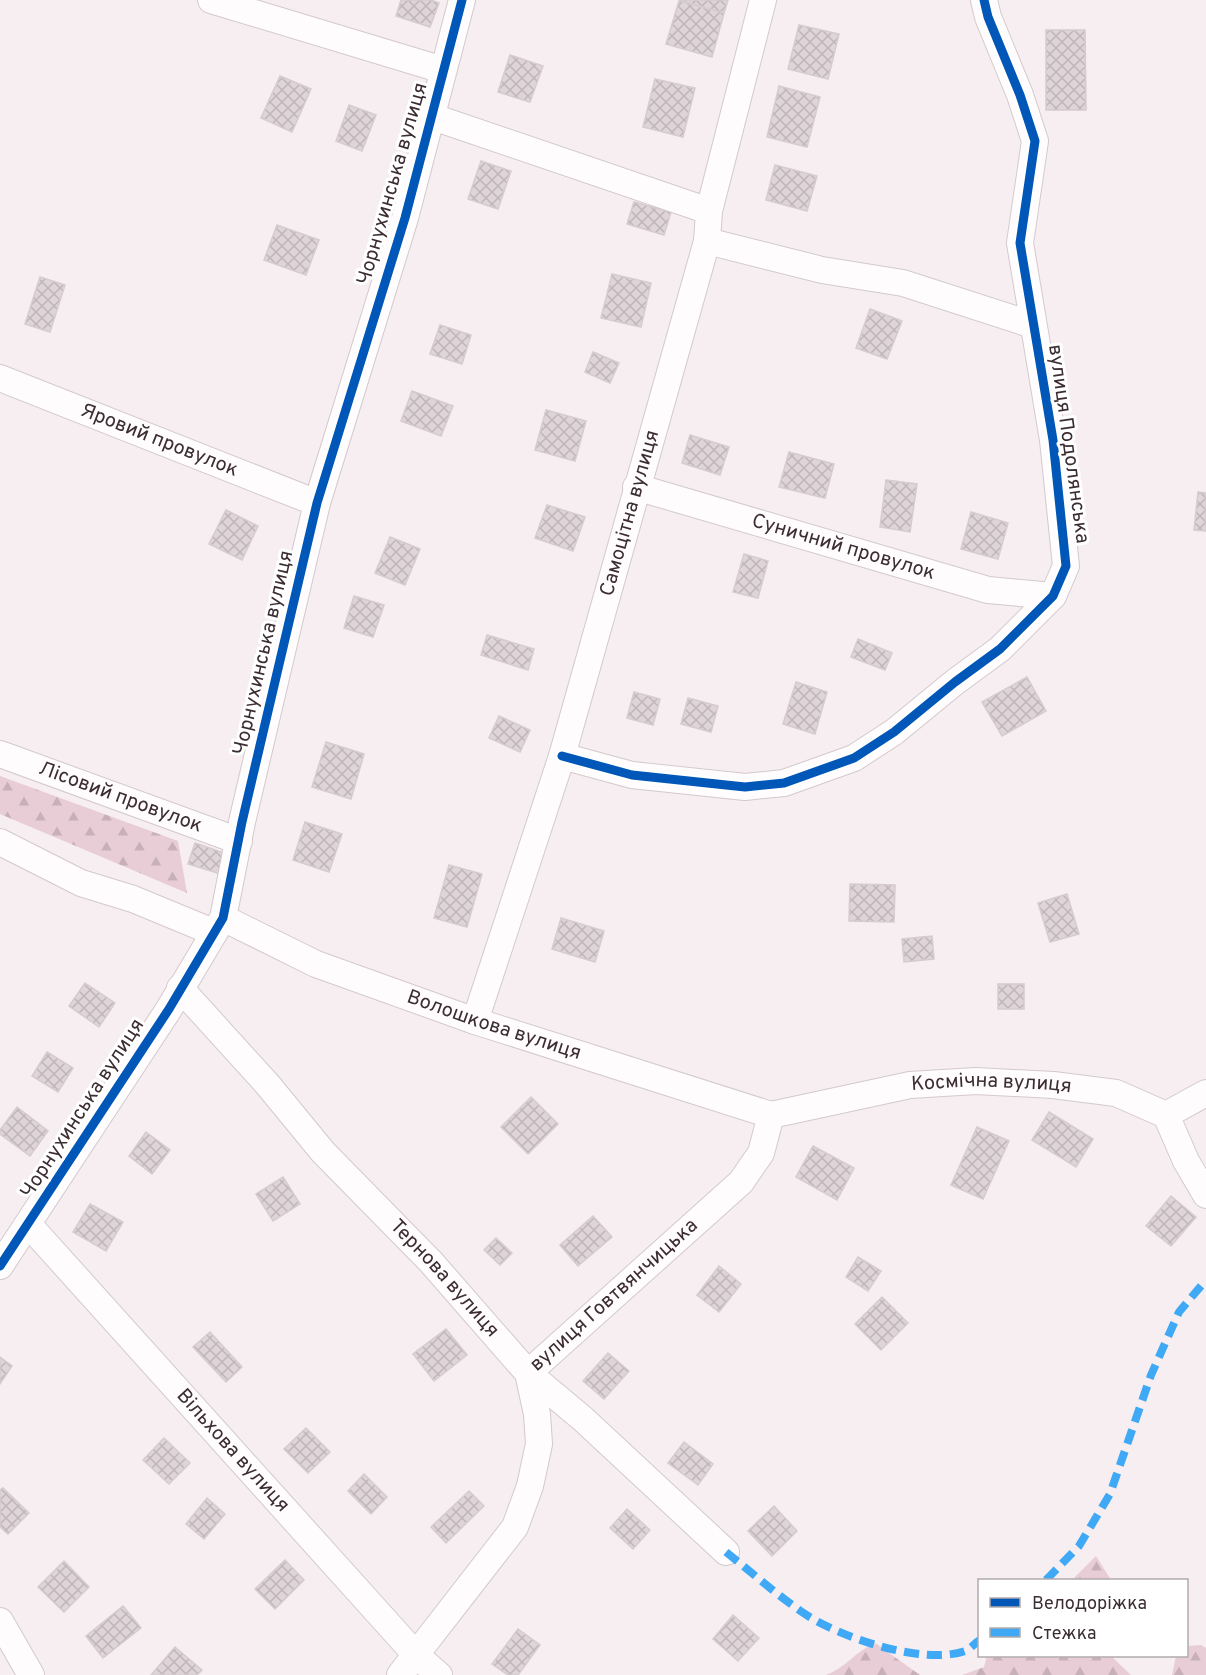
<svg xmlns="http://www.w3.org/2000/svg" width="1206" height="1675" viewBox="0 0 1206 1675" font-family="Overpass,sans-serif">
  <defs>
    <pattern id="forest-firs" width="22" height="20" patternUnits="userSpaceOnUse" patternTransform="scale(1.5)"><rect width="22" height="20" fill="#e8ccd6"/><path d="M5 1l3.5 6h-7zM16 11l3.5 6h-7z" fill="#c8b0b8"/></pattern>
    <pattern id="building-cross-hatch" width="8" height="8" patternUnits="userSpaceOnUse" patternTransform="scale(1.5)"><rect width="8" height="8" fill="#dfd4d8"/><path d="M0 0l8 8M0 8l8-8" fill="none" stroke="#c0b6ba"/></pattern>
  </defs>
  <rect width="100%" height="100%" fill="#f6eef1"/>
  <path fill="url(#forest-firs)" d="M 0,776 L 178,841 L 187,893 L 0,814 Z
    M 1096,1556 L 1111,1580 L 1072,1580 Z
    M 875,1643 L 920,1675 L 826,1675 C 845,1668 856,1651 875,1643 Z
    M 1201,1645 L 1206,1648 L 1206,1675 L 1172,1675 L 1176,1656 L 1186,1656 L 1187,1646 Z
    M 987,1656 L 1111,1656 L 1131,1675 L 962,1675 L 984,1667 Z"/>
  <path fill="url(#building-cross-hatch)" stroke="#d6cbcf" stroke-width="1.5" d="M 401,0 L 431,0 L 439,3 L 430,27 L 396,16 Z
    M 679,0 L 728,0 L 724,13 Z
    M 679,1 L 724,13 L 712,57 L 666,44 Z
    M 799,25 L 839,34 L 828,79 L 788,69 Z
    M 1046,30 L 1085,30 L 1086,110 L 1046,110 Z
    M 510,55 L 543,66 L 530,102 L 498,92 Z
    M 280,76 L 311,89 L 292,132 L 261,118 Z
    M 655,79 L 695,88 L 683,137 L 643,127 Z
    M 779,86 L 820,97 L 807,147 L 767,137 Z
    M 349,105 L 376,115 L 362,151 L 336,141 Z
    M 481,161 L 511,171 L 498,209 L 468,199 Z
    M 775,165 L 817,176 L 807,211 L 766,200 Z
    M 634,202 L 671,212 L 664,235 L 627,224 Z
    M 277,225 L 319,240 L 306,275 L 264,260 Z
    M 612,274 L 651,283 L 641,327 L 601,318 Z
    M 40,277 L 65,285 L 50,332 L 25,324 Z
    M 870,309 L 902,321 L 887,359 L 856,348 Z
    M 440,325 L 471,335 L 462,364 L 430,354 Z
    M 593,352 L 619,363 L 610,383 L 585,372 Z
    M 412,391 L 453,406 L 441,436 L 401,421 Z
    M 546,410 L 586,421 L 575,461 L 535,450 Z
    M 690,435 L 729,447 L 720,475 L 682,463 Z
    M 789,452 L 834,464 L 825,498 L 779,487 Z
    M 886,480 L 917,484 L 910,532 L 880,527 Z
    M 1198,492 L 1206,493 L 1206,531 L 1194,530 Z
    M 547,505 L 585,517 L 573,551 L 535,538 Z
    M 226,510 L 258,526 L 242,560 L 209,544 Z
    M 971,512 L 1008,523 L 998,559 L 961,549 Z
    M 390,537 L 420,549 L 405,585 L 375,573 Z
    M 744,554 L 768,561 L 758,598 L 733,592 Z
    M 354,596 L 384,605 L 373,637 L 344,628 Z
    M 487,635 L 534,649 L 528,670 L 481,655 Z
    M 858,639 L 892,653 L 885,670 L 851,657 Z
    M 1027,677 L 1046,711 L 1002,736 L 982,702 Z
    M 796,682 L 827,692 L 815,734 L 783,724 Z
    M 634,692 L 660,699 L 653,725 L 627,718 Z
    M 688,698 L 718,706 L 711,732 L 681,724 Z
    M 499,716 L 530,730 L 520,752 L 489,738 Z
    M 326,742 L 364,754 L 351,799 L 312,787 Z
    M 305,822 L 342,834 L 329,872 L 293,860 Z
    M 195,843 L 227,854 L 221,874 L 188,864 Z
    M 449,865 L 482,874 L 467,927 L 434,918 Z
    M 850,884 L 895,885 L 894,922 L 849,921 Z
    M 1067,894 L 1079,934 L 1050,942 L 1038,903 Z
    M 561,918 L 604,931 L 595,962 L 552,949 Z
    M 932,936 L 934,959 L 904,962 L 902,939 Z
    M 85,983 L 115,1003 L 99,1027 L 69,1006 Z
    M 998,984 L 1024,984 L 1024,1009 L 998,1009 Z
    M 47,1052 L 73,1068 L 58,1092 L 32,1076 Z
    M 531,1097 L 558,1124 L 528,1154 L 501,1127 Z
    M 17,1107 L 48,1131 L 30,1156 L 0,1134 L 0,1130 Z
    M 1049,1112 L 1093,1139 L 1076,1167 L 1032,1140 Z
    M 977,1127 L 1009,1141 L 983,1199 L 951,1185 Z
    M 146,1132 L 170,1150 L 152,1174 L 129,1156 Z
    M 813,1146 L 854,1168 L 837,1200 L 796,1177 Z
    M 283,1177 L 300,1204 L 273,1221 L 256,1194 Z
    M 1171,1196 L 1196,1217 L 1171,1246 L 1146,1226 Z
    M 90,1204 L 123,1222 L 106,1251 L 73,1232 Z
    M 593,1216 L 612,1237 L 578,1266 L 560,1245 Z
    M 496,1238 L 512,1253 L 500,1265 L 484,1250 Z
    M 858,1257 L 881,1271 L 868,1291 L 846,1277 Z
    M 719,1266 L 741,1284 L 719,1312 L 697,1295 Z
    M 882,1297 L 908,1323 L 881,1350 L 855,1324 Z
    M 446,1329 L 467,1355 L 434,1381 L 413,1354 Z
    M 210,1332 L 242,1367 L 226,1382 L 193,1347 Z
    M 608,1353 L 629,1371 L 604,1399 L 583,1381 Z
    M 0,1357 L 12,1366 L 0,1384 Z
    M 306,1428 L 330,1452 L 308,1473 L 284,1449 Z
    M 164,1438 L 190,1463 L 169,1484 L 143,1460 Z
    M 684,1442 L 713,1464 L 698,1485 L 668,1463 Z
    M 364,1474 L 387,1497 L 371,1514 L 348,1491 Z
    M 3,1488 L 29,1513 L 8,1534 L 0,1527 L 0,1490 Z
    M 469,1491 L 484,1506 L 446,1543 L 431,1527 Z
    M 207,1498 L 225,1514 L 204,1539 L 186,1524 Z
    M 774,1506 L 797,1531 L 772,1556 L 748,1531 Z
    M 627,1509 L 650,1530 L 633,1549 L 610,1528 Z
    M 285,1560 L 304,1580 L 275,1609 L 255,1589 Z
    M 64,1561 L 89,1587 L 64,1612 L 38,1587 Z
    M 123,1606 L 141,1628 L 103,1658 L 86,1636 Z
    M 733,1615 L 759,1638 L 738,1661 L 713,1639 Z
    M 518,1629 L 540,1645 L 518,1675 L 508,1675 L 492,1664 Z
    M 175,1647 L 202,1670 L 197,1675 L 151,1675 Z"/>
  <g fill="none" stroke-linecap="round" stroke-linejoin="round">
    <g stroke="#d4c9cd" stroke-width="28">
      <g id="minor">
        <path d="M 211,0 L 443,70"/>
        <path d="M 433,117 L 709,211"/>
        <path d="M 707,241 L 822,270 L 903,283 L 1033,325"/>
        <path id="s1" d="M 0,378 L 317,503"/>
        <path id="s2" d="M 636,487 L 988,590 L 1053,596"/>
        <path id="s3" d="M 0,754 L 239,841"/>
        <path d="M 562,756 L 632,775 L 745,787 L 784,783 L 854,758 L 894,732 L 955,682 L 1000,649 L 1053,596 L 1066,566 L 1053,440 L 1020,243 L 1035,141 L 1020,95 L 988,17 L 984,0"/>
        <path d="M 0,842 L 81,883 L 133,899 L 213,932"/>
        <path id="s4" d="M 223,918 L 316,964 L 475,1021 L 771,1115 L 910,1085 L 976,1081 L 1053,1085 L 1116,1093 L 1166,1115 L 1206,1093"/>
        <path id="s5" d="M 180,988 L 268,1085 L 323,1152 L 431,1262 L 528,1373 L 583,1419 L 726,1552"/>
        <path id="s6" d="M 475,1021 L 562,756 L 707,241 L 709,211 L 763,0"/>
        <path d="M 1166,1115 L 1186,1161 L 1206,1195"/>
        <path id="s7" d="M 29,1225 L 417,1656 L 439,1675"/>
        <path d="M 0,1266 L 169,1009 L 223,918 L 242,822 L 317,503 L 405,218 L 462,0"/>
        <path d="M 0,1621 L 31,1675"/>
        <path id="s8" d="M 400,1675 L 515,1527 L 530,1486 L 539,1444 L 537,1414 L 528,1373 L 741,1182 L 761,1153 L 771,1115"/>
      </g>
    </g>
    <use href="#minor" stroke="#fefcfd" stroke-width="26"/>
    <path stroke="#3fa9f5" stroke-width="8" stroke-dasharray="15 8" stroke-linecap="butt" d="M 726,1552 C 751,1572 776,1594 802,1612 C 838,1637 923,1666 965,1651 C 970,1649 975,1643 980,1640
      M 1046,1580 L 1079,1546 L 1110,1494 L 1151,1375 L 1179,1312 L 1206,1280"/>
    <g stroke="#fff" stroke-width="13">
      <path id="cycleway" d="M 562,756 L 632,775 L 745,787 L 784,783 L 854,758 L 894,732 L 955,682 L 1000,649 L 1053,596 L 1066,566 L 1053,440 L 1020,243 L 1035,141 L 1020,95 L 988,17 L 984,0
        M 0,1266 L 169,1009 L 223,918 L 242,822 L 317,503 L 405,218 L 462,0"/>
    </g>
    <use href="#cycleway" stroke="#0057b8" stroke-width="9"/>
  </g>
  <g text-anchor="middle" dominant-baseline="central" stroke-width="6" stroke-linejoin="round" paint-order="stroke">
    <g font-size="20" fill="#3b2d32" stroke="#fff">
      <text transform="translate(393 184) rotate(-74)">Чорнухинська вулиця</text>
      <text stroke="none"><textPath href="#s1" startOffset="171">Яровий провулок</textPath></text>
      <text transform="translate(1068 444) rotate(82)">вулиця Подолянська</text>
      <text stroke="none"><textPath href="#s6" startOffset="531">Самоцітна вулиця</textPath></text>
      <text stroke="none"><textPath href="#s2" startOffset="216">Суничний провулок</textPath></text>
      <text transform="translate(264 653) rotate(-77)">Чорнухинська вулиця</text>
      <text stroke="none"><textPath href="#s3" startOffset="128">Лісовий провулок</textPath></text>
      <text stroke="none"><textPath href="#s4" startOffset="292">Волошкова вулиця</textPath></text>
      <text stroke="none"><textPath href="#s4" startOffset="807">Космічна вулиця</textPath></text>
      <text transform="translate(83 1109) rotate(-57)">Чорнухинська вулиця</text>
      <text stroke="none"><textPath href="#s5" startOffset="393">Тернова вулиця</textPath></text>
      <text stroke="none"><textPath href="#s8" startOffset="462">вулиця Говтвянчицька</textPath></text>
      <text stroke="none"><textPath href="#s7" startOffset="304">Вільхова вулиця</textPath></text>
    </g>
  </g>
  <rect x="978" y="1579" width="210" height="78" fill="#ffffff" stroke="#b1abad" stroke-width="1.5"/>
  <rect x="990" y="1598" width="30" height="9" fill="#0057b8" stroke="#b1abad" stroke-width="1.5"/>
  <text x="1032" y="1609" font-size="18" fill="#3b2d32">Велодоріжка</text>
  <rect x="990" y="1628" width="30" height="9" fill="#3fa9f5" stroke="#b1abad" stroke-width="1.5"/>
  <text x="1032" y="1639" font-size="18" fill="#3b2d32">Стежка</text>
</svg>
